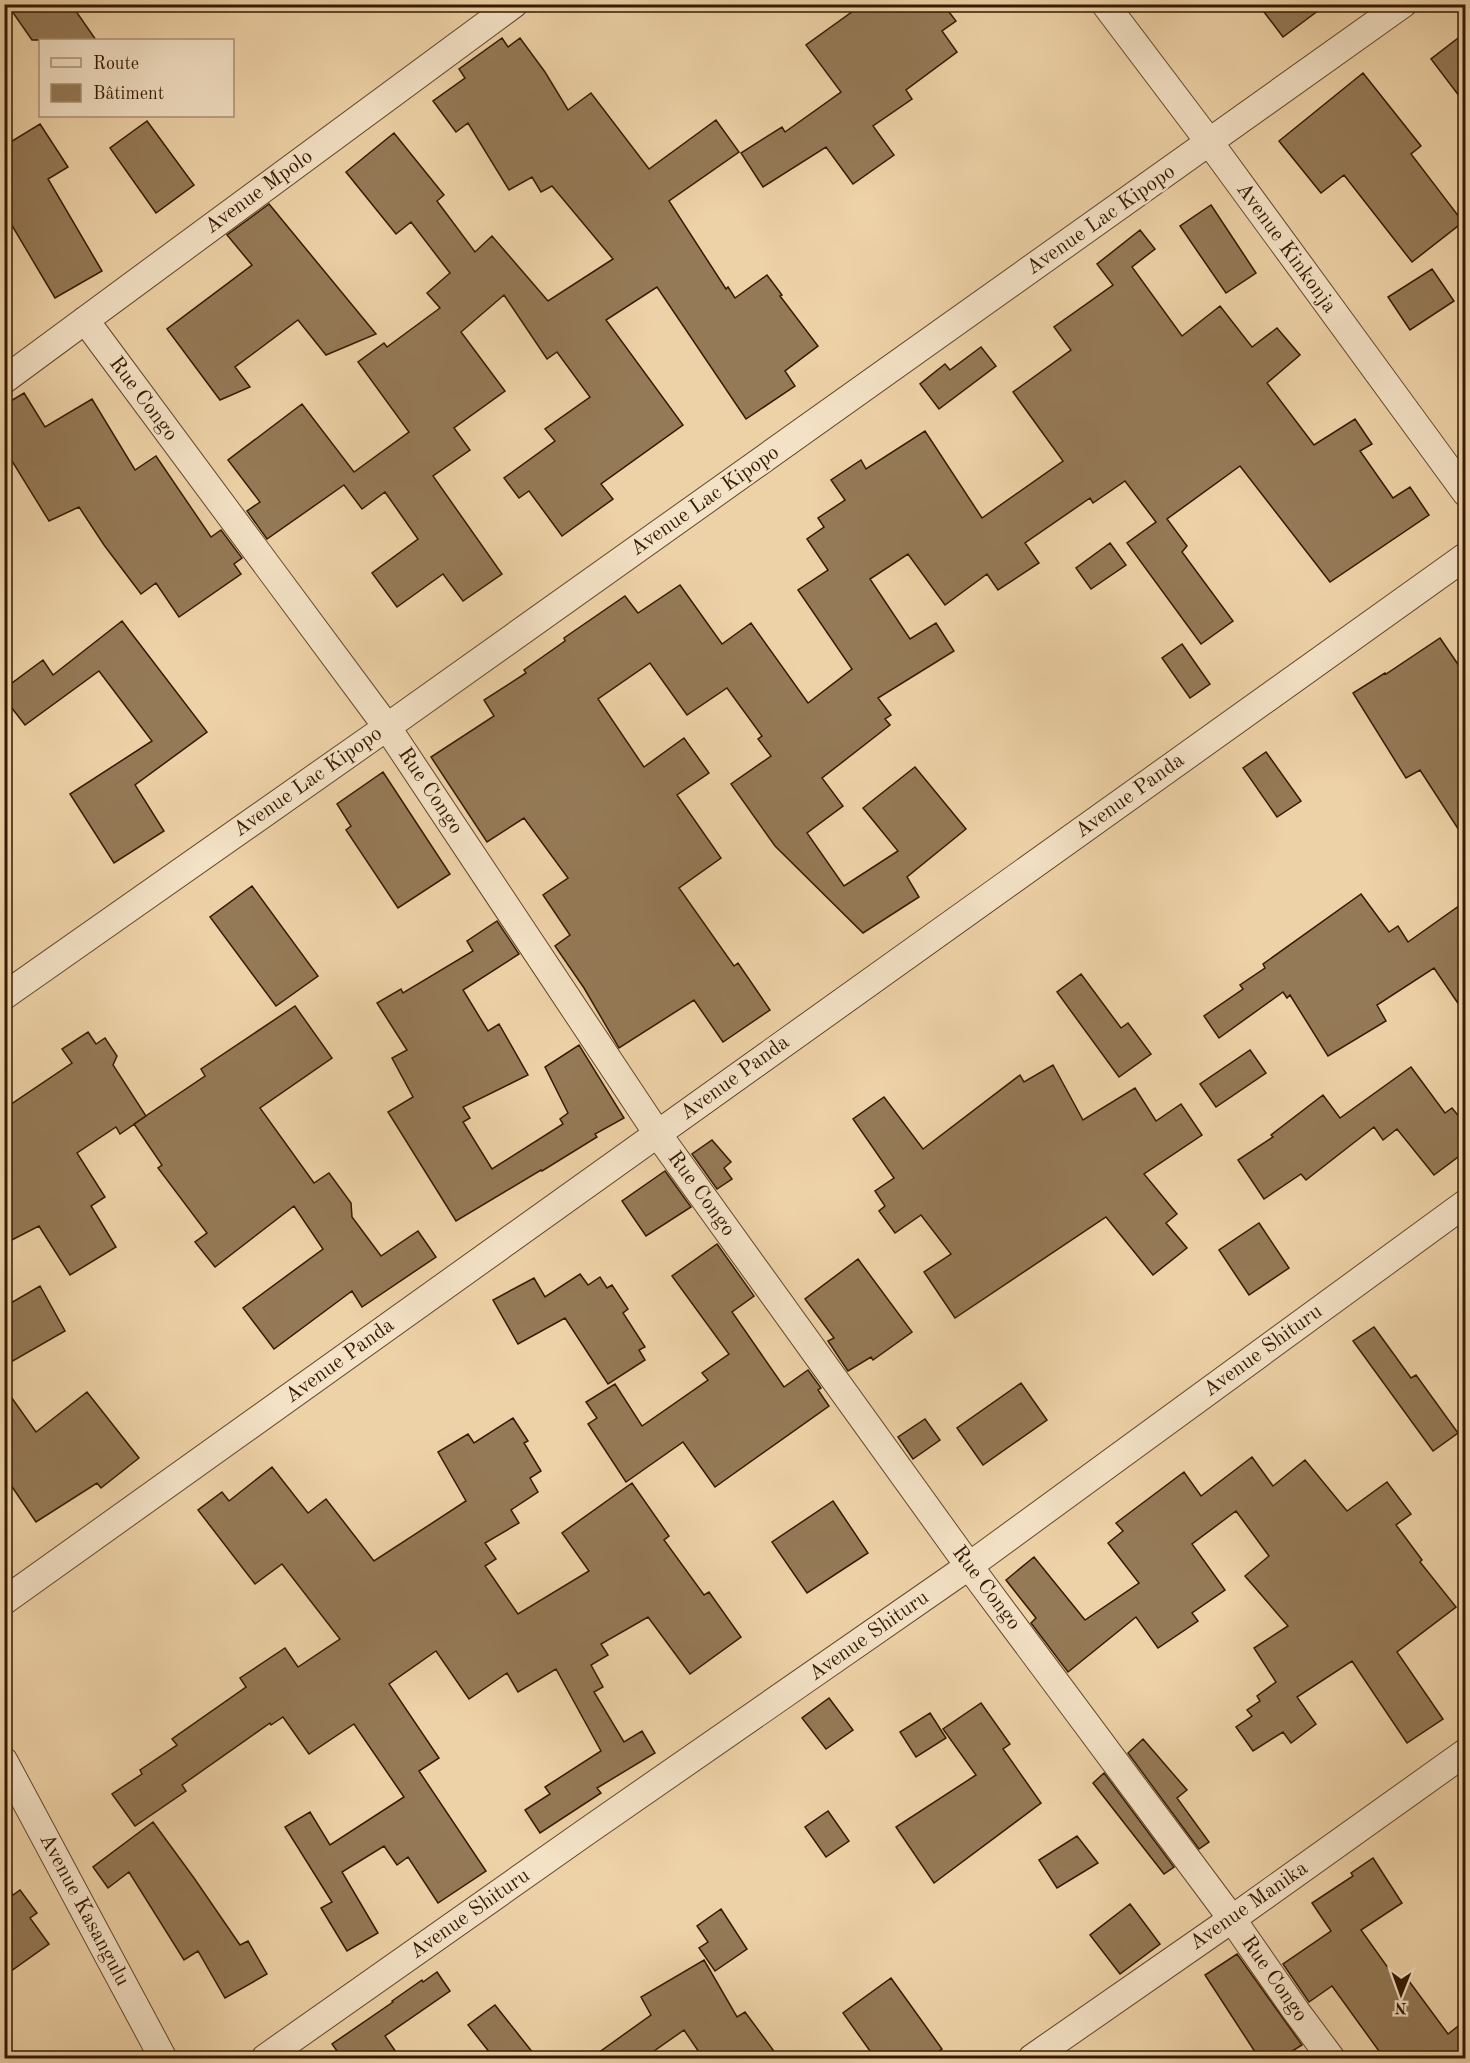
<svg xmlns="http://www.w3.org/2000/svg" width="1470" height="2063" viewBox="0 0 1470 2063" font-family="'Old Standard TT',serif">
  <rect width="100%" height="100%" fill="#eed2a7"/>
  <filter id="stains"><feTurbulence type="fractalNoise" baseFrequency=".00333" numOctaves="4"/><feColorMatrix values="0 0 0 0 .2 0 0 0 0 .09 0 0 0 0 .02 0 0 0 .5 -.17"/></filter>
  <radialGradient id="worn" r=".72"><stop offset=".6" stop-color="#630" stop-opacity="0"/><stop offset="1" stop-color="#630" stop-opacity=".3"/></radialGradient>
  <path fill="#957a57" stroke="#351a00" stroke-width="1.5" d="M 7,4 L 71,4 L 96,40 L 32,40 Z
    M 863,4 L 943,4 L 956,21 L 942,31 L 957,52 L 906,90 L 912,99 L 873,126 L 894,155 L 853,184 L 826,147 L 763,187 L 741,153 L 782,127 L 785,132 L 841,92 L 806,45 Z
    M 1258,4 L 1327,4 L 1283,37 Z
    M 1466,32 L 1466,105 L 1431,59 Z
    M 502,38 L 508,47 L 520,38 L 545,72 L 568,110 L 591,93 L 649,169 L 716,120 L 739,152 L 669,201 L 726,289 L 728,287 L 735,298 L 767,275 L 782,295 L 780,296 L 818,346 L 785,371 L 795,386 L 746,419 L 657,287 L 606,320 L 683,425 L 601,484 L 613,499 L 562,536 L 529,491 L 519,498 L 504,478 L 555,441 L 545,429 L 590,397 L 557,352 L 547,359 L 504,295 L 461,332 L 505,391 L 454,428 L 470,450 L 433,476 L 502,574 L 463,601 L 443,574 L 397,607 L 372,573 L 418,539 L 385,492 L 362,509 L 344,485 L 267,539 L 247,511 L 260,502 L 228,460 L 302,404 L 354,472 L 409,432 L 358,362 L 384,343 L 387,347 L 440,308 L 427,293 L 450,273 L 411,222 L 396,234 L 346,172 L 394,133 L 444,195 L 437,201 L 475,252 L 492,236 L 548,301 L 613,259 L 552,186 L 541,192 L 532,177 L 509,190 L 468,123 L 456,132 L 433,101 L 465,78 L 459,69 Z
    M 1363,73 L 1421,146 L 1411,154 L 1463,222 L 1412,262 L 1344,175 L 1321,193 L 1279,141 Z
    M 147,121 L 194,185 L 156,213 L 110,148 Z
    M 40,124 L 68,167 L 48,179 L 102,271 L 55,298 L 4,212 L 4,146 Z
    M 269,204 L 376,334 L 326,355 L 298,320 L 235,367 L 250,387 L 220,400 L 167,329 L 252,265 L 227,235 Z
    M 1211,205 L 1256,273 L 1226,293 L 1180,226 Z
    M 1140,230 L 1155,249 L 1132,267 L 1182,336 L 1220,306 L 1252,347 L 1277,328 L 1300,355 L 1267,383 L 1314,445 L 1355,419 L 1372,444 L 1360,451 L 1393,498 L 1410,487 L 1429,515 L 1330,582 L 1240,466 L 1167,519 L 1187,546 L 1182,552 L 1233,621 L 1201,644 L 1127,543 L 1156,522 L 1125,481 L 1093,503 L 1090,498 L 1025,543 L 1039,563 L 998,590 L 987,574 L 945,605 L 908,554 L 870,579 L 910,639 L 936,623 L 954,651 L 878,698 L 891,715 L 885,719 L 890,725 L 822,778 L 843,806 L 807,833 L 844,886 L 898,851 L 863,808 L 915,767 L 966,829 L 907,877 L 919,897 L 863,933 L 775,846 L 731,784 L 771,756 L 758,739 L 762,736 L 727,688 L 687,715 L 650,663 L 598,699 L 644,767 L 684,738 L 709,773 L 677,795 L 721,858 L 679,888 L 734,966 L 738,963 L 770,1010 L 723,1042 L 694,1000 L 619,1048 L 584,988 L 555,946 L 570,935 L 543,895 L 568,878 L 524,818 L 487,842 L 431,757 L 494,716 L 484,700 L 526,673 L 524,670 L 565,641 L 564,638 L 625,596 L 638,613 L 680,585 L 722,644 L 751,623 L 808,703 L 852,669 L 798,590 L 828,570 L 807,539 L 824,527 L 818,518 L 845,500 L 831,480 L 861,460 L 866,469 L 925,431 L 982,518 L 1063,461 L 1013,392 L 1071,350 L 1054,327 L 1113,285 L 1097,264 Z
    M 1432,269 L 1454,301 L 1410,330 L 1388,297 Z
    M 981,347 L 996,366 L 939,409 L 920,384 L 945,364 L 950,370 Z
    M 24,393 L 45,427 L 92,399 L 135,470 L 156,456 L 211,537 L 221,530 L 242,558 L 234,564 L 241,574 L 179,617 L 156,583 L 141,594 L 104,545 L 79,507 L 49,521 L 4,448 L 4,405 Z
    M 1110,543 L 1126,565 L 1091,589 L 1076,568 Z
    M 122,621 L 207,732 L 135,785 L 164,831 L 114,863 L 70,794 L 152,741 L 99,671 L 25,725 L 4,698 L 4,689 L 43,660 L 53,675 Z
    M 1440,638 L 1466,676 L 1466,841 L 1420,770 L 1406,778 L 1353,693 L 1385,673 L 1386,674 Z
    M 1182,644 L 1210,684 L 1190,698 L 1162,658 Z
    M 1266,752 L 1301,801 L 1277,817 L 1243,768 Z
    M 383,772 L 450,874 L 398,908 L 346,830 L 351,826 L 337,804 Z
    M 252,886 L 318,976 L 276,1006 L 210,917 Z
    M 1361,894 L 1389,932 L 1398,926 L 1408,942 L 1466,901 L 1466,1015 L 1434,968 L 1377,1005 L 1386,1021 L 1328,1056 L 1290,995 L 1287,998 L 1283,992 L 1219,1038 L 1204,1016 L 1243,989 L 1240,985 L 1265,968 L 1263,964 Z
    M 497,921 L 519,954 L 463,990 L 488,1031 L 499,1024 L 528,1075 L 463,1107 L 470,1118 L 463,1122 L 492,1169 L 563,1124 L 560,1119 L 568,1113 L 545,1067 L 579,1045 L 624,1118 L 595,1134 L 597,1137 L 542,1171 L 541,1170 L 456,1221 L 388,1112 L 413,1097 L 392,1058 L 407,1050 L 377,1003 L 401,989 L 403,993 L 473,951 L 467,941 Z
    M 1081,974 L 1121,1028 L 1128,1023 L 1151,1054 L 1119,1077 L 1057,992 Z
    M 295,1006 L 332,1058 L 260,1108 L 314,1183 L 329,1173 L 351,1203 L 352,1217 L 381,1256 L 418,1231 L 436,1257 L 362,1307 L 352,1291 L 274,1349 L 243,1308 L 323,1249 L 294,1206 L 215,1267 L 195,1242 L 207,1233 L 158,1168 L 162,1165 L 134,1124 L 205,1076 L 201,1069 Z
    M 88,1032 L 96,1044 L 105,1038 L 117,1056 L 113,1065 L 146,1116 L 120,1134 L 116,1127 L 77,1153 L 105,1197 L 91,1206 L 116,1247 L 70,1275 L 39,1226 L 4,1244 L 4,1109 L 72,1063 L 62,1049 Z
    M 1250,1050 L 1266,1073 L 1216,1107 L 1200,1084 Z
    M 1053,1065 L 1083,1120 L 1135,1088 L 1156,1121 L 1181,1104 L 1202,1135 L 1144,1174 L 1177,1214 L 1166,1223 L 1187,1248 L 1153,1275 L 1106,1217 L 955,1318 L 924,1272 L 951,1254 L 921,1215 L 895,1233 L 879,1211 L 885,1206 L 875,1191 L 894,1178 L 853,1119 L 884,1097 L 923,1149 L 1020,1075 L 1024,1082 Z
    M 1411,1067 L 1445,1113 L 1452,1108 L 1466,1125 L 1466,1151 L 1434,1175 L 1397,1129 L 1383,1140 L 1374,1127 L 1306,1180 L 1301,1174 L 1264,1199 L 1238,1160 L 1273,1137 L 1271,1135 L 1323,1095 L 1340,1118 Z
    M 712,1140 L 731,1162 L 724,1168 L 732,1179 L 717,1189 L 692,1154 Z
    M 665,1171 L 691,1207 L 646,1236 L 622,1201 Z
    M 1259,1223 L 1289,1268 L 1249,1295 L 1219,1250 Z
    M 717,1244 L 754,1296 L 732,1312 L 784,1387 L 808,1370 L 821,1388 L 818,1390 L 829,1406 L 715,1487 L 683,1442 L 626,1482 L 588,1424 L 597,1418 L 586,1402 L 615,1384 L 642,1426 L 708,1380 L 702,1373 L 729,1354 L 672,1276 Z
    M 858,1259 L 912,1332 L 873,1360 L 871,1357 L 848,1371 L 828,1341 L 834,1338 L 805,1299 Z
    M 580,1274 L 588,1285 L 600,1277 L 607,1288 L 612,1285 L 628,1309 L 623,1313 L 645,1347 L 639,1350 L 645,1360 L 608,1384 L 565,1318 L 518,1344 L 493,1300 L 534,1278 L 545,1297 Z
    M 40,1286 L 65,1331 L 4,1366 L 4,1307 Z
    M 1374,1327 L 1411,1378 L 1416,1375 L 1458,1433 L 1433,1451 L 1353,1341 Z
    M 1021,1383 L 1047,1420 L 983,1465 L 957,1428 Z
    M 4,1387 L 36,1432 L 87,1392 L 139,1458 L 101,1488 L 97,1483 L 36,1522 L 4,1475 Z
    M 513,1418 L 528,1441 L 524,1443 L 541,1471 L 530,1478 L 538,1492 L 511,1510 L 519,1523 L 485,1543 L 496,1559 L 485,1566 L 518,1614 L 589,1571 L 562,1533 L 632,1483 L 669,1536 L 664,1540 L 704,1595 L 709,1592 L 741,1637 L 690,1674 L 648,1617 L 601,1644 L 608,1655 L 591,1665 L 603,1687 L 594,1692 L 624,1742 L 642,1731 L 655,1753 L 597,1788 L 601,1793 L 540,1833 L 525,1810 L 550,1794 L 545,1787 L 601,1751 L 556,1669 L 518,1692 L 507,1673 L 469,1699 L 436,1651 L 389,1684 L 439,1758 L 419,1771 L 486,1871 L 438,1903 L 408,1857 L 397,1865 L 384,1846 L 342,1872 L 378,1933 L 347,1951 L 321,1908 L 332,1902 L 285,1827 L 310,1812 L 330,1845 L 404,1797 L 354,1724 L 309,1754 L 283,1717 L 271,1725 L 270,1723 L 182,1785 L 186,1791 L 135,1826 L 112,1794 L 142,1774 L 140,1770 L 177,1745 L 172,1739 L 246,1687 L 240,1678 L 285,1648 L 298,1667 L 340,1639 L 282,1564 L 255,1584 L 198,1510 L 222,1492 L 229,1501 L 272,1467 L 308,1513 L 326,1499 L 374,1561 L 466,1501 L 438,1452 L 468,1434 L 474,1443 Z
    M 925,1419 L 940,1440 L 913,1459 L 898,1437 Z
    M 1252,1457 L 1273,1486 L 1305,1460 L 1347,1511 L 1387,1482 L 1411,1514 L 1396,1525 L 1422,1560 L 1420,1562 L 1456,1607 L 1397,1652 L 1443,1719 L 1407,1743 L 1352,1661 L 1297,1697 L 1316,1724 L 1291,1743 L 1283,1732 L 1253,1751 L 1236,1727 L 1252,1716 L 1247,1710 L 1260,1701 L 1257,1696 L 1276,1682 L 1254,1648 L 1288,1626 L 1245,1576 L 1269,1556 L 1236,1511 L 1192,1544 L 1225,1590 L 1192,1613 L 1198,1621 L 1158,1648 L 1136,1617 L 1068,1672 L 1031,1623 L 1036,1618 L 1006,1580 L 1034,1557 L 1085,1620 L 1139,1583 L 1108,1543 L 1123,1531 L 1116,1523 L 1184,1472 L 1201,1496 Z
    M 833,1501 L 868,1553 L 807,1593 L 772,1542 Z
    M 829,1698 L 853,1730 L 826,1749 L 802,1718 Z
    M 981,1703 L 1010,1744 L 1003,1749 L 1041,1803 L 934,1883 L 896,1827 L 976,1775 L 943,1729 Z
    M 930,1713 L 946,1738 L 916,1757 L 900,1732 Z
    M 1143,1739 L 1187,1790 L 1177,1798 L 1209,1842 L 1199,1849 L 1128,1753 Z
    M 1104,1773 L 1174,1867 L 1164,1874 L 1093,1783 Z
    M 828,1811 L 849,1841 L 826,1857 L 805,1827 Z
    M 153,1822 L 194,1878 L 240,1945 L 248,1941 L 267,1974 L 225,1998 L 198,1951 L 184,1960 L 129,1872 L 108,1888 L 93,1867 Z
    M 1077,1836 L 1098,1863 L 1057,1888 L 1039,1860 Z
    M 1373,1858 L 1402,1903 L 1361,1930 L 1398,1982 L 1406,1977 L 1448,2034 L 1466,2020 L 1466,2058 L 1384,2058 L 1332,1986 L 1309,2002 L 1283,1964 L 1331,1931 L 1312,1903 L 1353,1876 L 1351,1873 Z
    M 4,1883 L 13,1895 L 20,1890 L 37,1913 L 30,1918 L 49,1944 L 4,1976 Z
    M 1130,1904 L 1160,1944 L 1120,1974 L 1090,1935 Z
    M 721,1909 L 747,1949 L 715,1971 L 699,1948 L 708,1942 L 697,1926 Z
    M 1237,1954 L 1302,2045 L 1281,2058 L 1259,2058 L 1205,1975 Z
    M 704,1960 L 737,2017 L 745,2012 L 779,2058 L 703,2058 L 684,2030 L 644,2058 L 591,2058 L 651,2015 L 641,1997 Z
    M 437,1972 L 450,1991 L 385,2036 L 400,2058 L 342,2058 L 332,2044 L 393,2002 L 392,2001 L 422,1980 L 423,1982 Z
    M 891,1978 L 942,2049 L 929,2058 L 875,2058 L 843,2013 Z
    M 495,2005 L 537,2058 L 494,2058 L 468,2025 Z"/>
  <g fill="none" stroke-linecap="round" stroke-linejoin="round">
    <g stroke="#63482a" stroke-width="29">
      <path id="street" d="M 1105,4 L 1210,143 L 1466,493
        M 85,320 L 387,727 L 657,1133 L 969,1566 L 1232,1919 L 1296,2011 L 1331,2058
        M 4,380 L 514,4
        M 4,996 L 387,727 L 1403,4
        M 4,1601 L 1466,556
        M 4,1761 L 163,2058
        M 265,2058 L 583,1834 L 969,1566 L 1466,1203
        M 1032,2058 L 1232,1919 L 1466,1752"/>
    </g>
    <use href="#street" stroke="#f4e2c6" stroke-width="27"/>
  </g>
  <g text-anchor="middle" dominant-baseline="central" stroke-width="4.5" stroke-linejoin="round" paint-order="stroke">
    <g font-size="21" fill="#351a00" stroke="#f4e2c6">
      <text transform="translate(259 192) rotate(-36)">Avenue Mpolo</text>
      <text transform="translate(1101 220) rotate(-35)">Avenue Lac Kipopo</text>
      <text transform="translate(1286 248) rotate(54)">Avenue Kinkonja</text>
      <text transform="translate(143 399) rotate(53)">Rue Congo</text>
      <text transform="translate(705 501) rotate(-35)">Avenue Lac Kipopo</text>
      <text transform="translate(308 782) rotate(-35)">Avenue Lac Kipopo</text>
      <text transform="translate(430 791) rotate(56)">Rue Congo</text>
      <text transform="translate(1130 796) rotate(-36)">Avenue Panda</text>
      <text transform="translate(735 1078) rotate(-36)">Avenue Panda</text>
      <text transform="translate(701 1194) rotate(54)">Rue Congo</text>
      <text transform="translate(1263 1351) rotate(-36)">Avenue Shituru</text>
      <text transform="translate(340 1361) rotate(-36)">Avenue Panda</text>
      <text transform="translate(986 1588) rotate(53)">Rue Congo</text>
      <text transform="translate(869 1636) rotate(-35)">Avenue Shituru</text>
      <text transform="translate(1249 1906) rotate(-35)">Avenue Manika</text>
      <text transform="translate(84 1910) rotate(62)">Avenue Kasangulu</text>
      <text transform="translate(470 1914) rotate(-35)">Avenue Shituru</text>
      <text transform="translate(1274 1979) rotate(55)">Rue Congo</text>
    </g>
  </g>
  <rect width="1470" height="2063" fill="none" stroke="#eed2a7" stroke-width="24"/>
  <rect x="6" y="6" width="1458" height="2051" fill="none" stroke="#351a00" stroke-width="3"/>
  <rect x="12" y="12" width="1446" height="2039" fill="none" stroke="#351a00" stroke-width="1.5"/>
  <rect x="39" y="39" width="195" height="78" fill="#f4e2c6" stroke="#a89277" stroke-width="1.5"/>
  <rect x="51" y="58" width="30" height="9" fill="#f4e2c6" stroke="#a89277" stroke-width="1.5"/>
  <text x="93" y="69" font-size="18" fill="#351a00">Route</text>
  <rect x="51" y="84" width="30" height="18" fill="#957a57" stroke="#a89277" stroke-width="1.5"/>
  <text x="93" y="99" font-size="18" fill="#351a00">Bâtiment</text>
  <g transform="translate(1401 1994) rotate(181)" stroke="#f4e2c6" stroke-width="4.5" paint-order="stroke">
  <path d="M0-4.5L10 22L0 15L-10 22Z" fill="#351a00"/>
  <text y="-9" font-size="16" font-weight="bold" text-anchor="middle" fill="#351a00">N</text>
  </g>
  <rect width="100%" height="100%" filter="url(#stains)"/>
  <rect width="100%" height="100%" fill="url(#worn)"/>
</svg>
